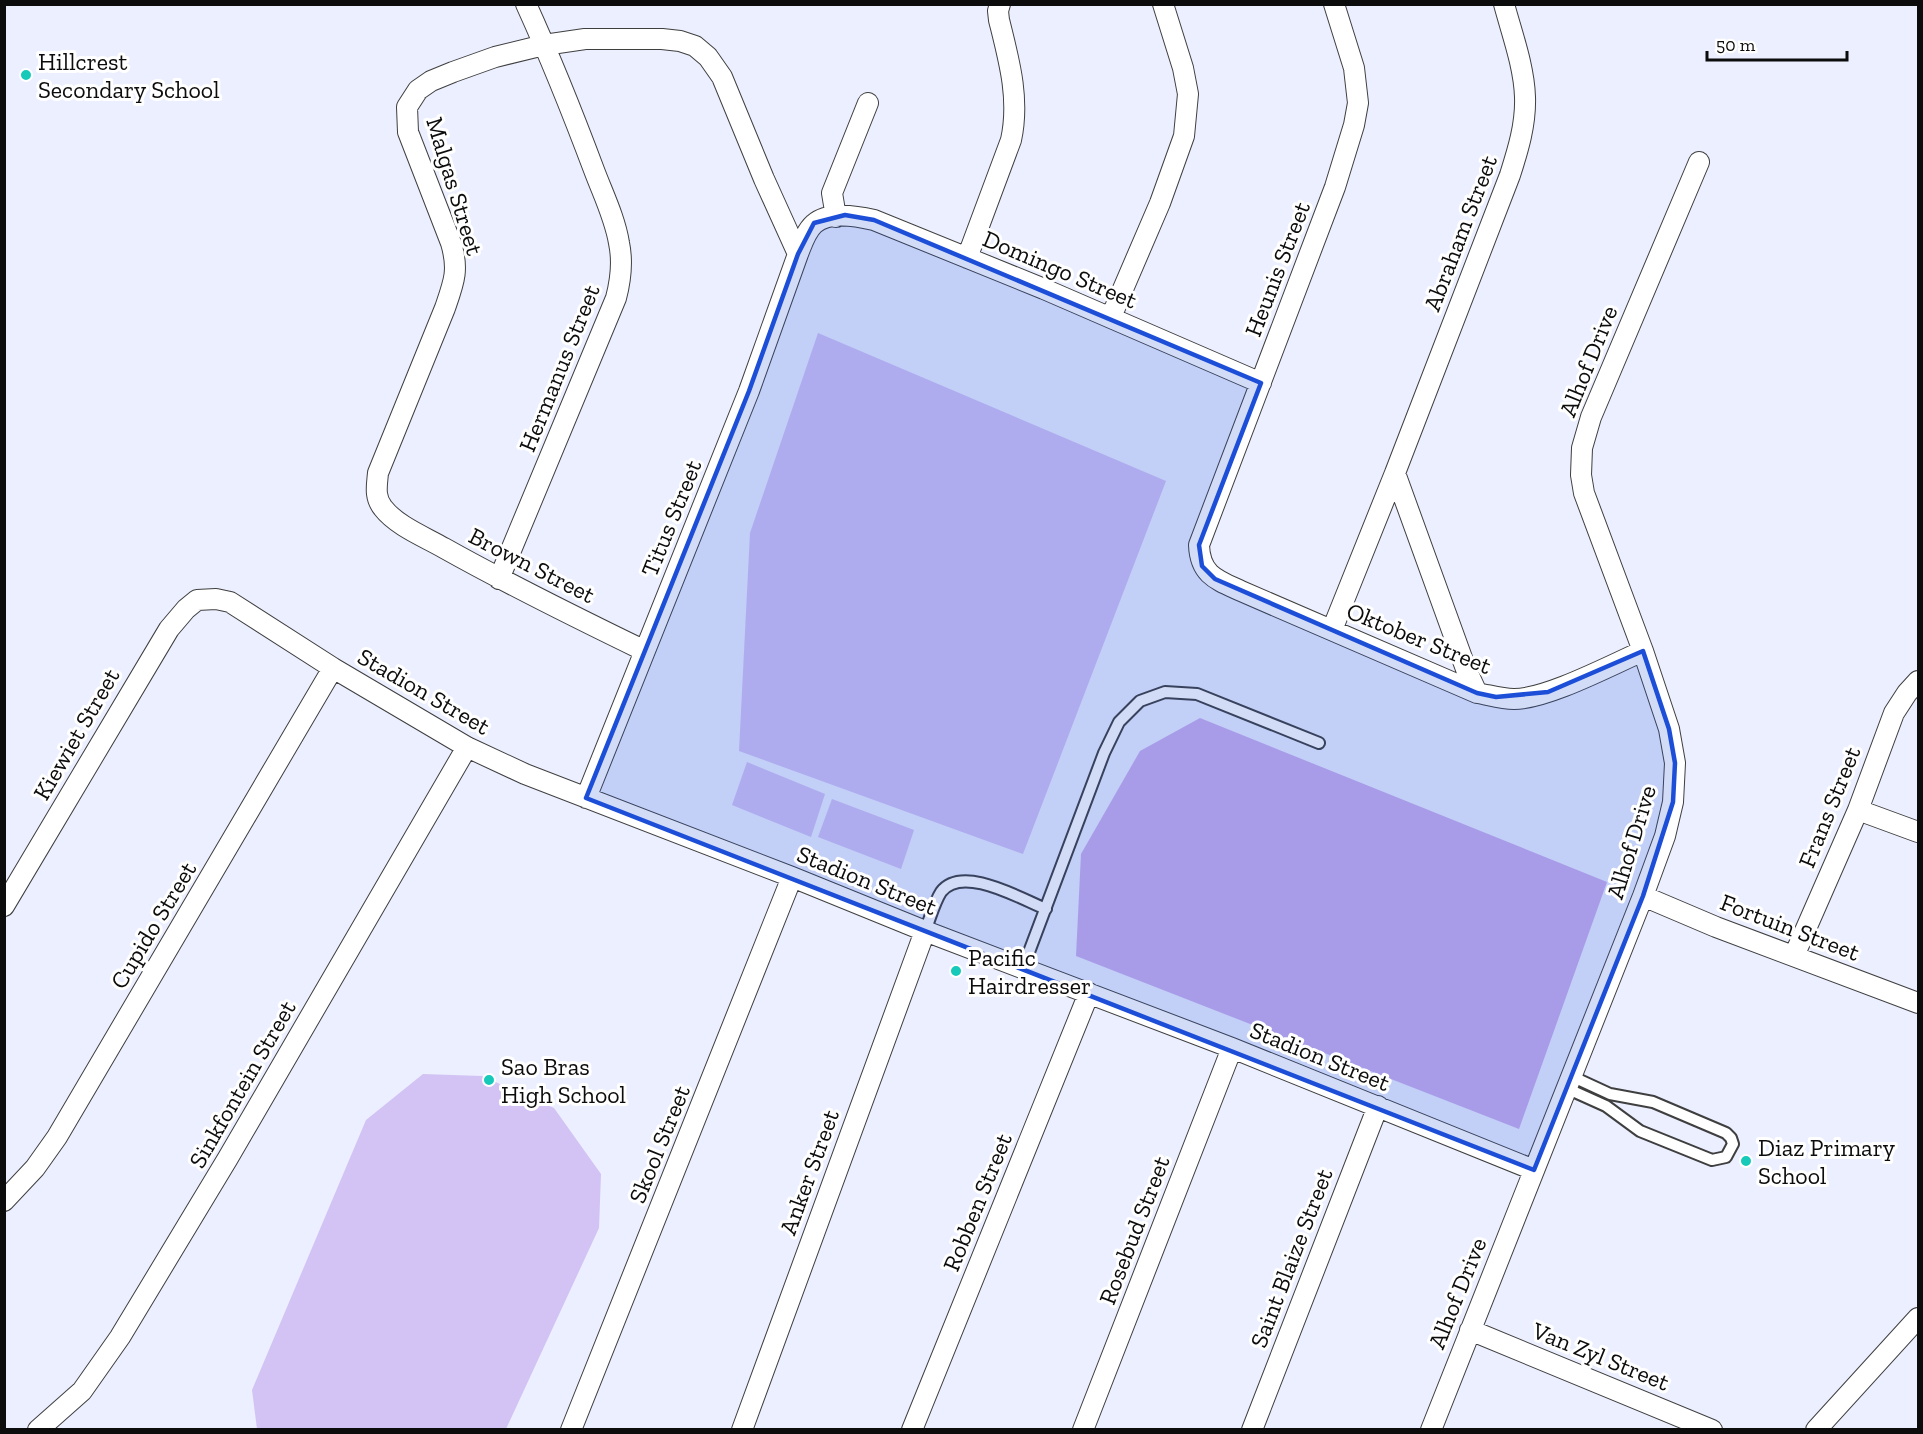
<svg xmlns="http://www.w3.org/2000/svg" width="1923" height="1434" viewBox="0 0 1923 1434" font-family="'Zilla Slab',serif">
  <rect width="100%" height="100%" fill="#ebefff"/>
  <path fill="#cbb0ed" d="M 1200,718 L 1607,882 L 1519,1129 L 1076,956 L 1081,854 L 1140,751 Z"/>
  <path fill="#d2c3f4" d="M 818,333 L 1166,481 L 1023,854 L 739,751 L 750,533 Z
    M 747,762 L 825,794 L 811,837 L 732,805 Z
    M 832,799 L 914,830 L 901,869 L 818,837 Z
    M 423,1074 L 482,1076 L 554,1108 L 601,1174 L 599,1228 L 506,1429 L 257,1429 L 252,1390 L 366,1120 Z"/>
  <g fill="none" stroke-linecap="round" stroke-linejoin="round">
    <g stroke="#3f3f3f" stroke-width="14">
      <path id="service" d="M 925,931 C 930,919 934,903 941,892 C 962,864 1021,899 1046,909
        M 1023,968 L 1104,753 L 1119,722 L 1140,701 L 1165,692 L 1197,694 L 1319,743
        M 1566,1088 L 1606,1106 L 1640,1131 L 1712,1160 L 1726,1157 L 1733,1144 L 1731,1138 L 1726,1133 L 1653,1102 L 1610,1094 L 1571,1076"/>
    </g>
    <g stroke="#3f3f3f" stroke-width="22">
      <path id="minor" d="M 1334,4 L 1354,68 L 1358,103 L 1354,125 L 1335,187 L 1199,545 C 1200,575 1217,580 1241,591 L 1477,693 C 1489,695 1501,699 1514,699 C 1547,699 1611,665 1643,651
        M 836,217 L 832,193 L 868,103
        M 798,254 C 802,244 806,231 814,224 C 828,211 857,216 874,220 L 1044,289 L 1261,383
        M 967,258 L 1011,140 C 1020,99 1009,60 999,20 L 998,11 L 1000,4
        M 1111,317 L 1160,203 L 1184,136 L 1188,94 L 1183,68 L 1163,4
        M 499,579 L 616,298 C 621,279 623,262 619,243 C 615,218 603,194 594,170 C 573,114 551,59 526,4
        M 1332,630 L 1395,473
        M 1477,693 L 1466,669 L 1395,473 L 1510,175 C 1518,150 1526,124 1525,97 C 1524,66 1512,34 1504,4
        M 586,798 L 749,391 L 798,254 L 764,179 L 722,77 L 708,57 L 695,46 L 680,41 L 662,39 L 585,39 L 544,45 L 495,57 L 453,72 L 431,81 L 418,90 L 407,107 L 408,132 L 451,243 C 459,270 454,282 445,308 L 378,473 C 377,485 374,497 383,508 C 397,526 425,537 444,548 C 510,585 577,618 645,651
        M 1858,810 L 1918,832
        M 1643,896 L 1716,927 L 1918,1003
        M 4,906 L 169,629 L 186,609 L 197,600 L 216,599 L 230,602 L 333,668 L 467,747 L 525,774 L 792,877 L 925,931 L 1232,1048 L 1534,1170
        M 1794,956 L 1858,810 L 1894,713 L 1907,693 L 1918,681
        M 4,1201 L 35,1168 L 57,1137 L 333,668
        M 1470,1330 L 1712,1430
        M 38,1430 L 82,1391 L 120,1337 L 228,1158 L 467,747
        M 571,1430 L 792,877
        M 742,1430 L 925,931
        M 912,1430 L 1089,993
        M 1083,1430 L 1232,1048
        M 1252,1430 L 1378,1106
        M 1431,1430 L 1643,896 L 1665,836 L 1673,802 L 1675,763 L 1669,729 L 1643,651 L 1584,493 L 1581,475 L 1582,448 L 1591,417 L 1699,162
        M 1816,1430 L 1918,1318"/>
    </g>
    <use href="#service" stroke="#fff" stroke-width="10"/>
    <use href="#minor" stroke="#fff" stroke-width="20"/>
  </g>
  <path fill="#1d4ed8" fill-opacity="0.2" stroke="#1d4ed8" stroke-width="4.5" stroke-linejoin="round" d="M 845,215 L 874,220 L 1261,383 L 1199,545 L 1202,566 L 1215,579 L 1477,693 L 1496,697 L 1548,692 L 1643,651 L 1669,729 L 1675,763 L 1673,802 L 1643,896 L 1534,1170 L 586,798 L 749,391 L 798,254 L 814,223 Z"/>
  <g fill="#16c9b9" stroke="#fff" stroke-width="2">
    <circle cx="26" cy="75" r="6"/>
    <circle cx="956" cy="971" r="6"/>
    <circle cx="489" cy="1080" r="6"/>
    <circle cx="1746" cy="1161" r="6"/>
  </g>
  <g text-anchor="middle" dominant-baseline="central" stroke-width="6" stroke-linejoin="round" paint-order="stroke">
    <g font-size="24" fill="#0c0c0c" stroke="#fff" text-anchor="start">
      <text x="38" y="61">Hillcrest<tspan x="38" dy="28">Secondary School</tspan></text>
      <text x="968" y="957">Pacific<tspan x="968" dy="28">Hairdresser</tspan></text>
      <text x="501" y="1066">Sao Bras<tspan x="501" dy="28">High School</tspan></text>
      <text x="1758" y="1147">Diaz Primary<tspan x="1758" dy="28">School</tspan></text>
    </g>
    <g font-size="24" fill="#0c0c0c" stroke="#fff">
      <text transform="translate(455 186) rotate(73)">Malgas Street</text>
      <text transform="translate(1460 233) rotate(-69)">Abraham Street</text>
      <text transform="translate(1060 269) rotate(23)">Domingo Street</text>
      <text transform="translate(1277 269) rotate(-69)">Heunis Street</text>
      <text transform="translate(1588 361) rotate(-68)">Alhof Drive</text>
      <text transform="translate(559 368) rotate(-68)">Hermanus Street</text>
      <text transform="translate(671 518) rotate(-68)">Titus Street</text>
      <text transform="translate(532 565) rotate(27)">Brown Street</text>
      <text transform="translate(1419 638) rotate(22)">Oktober Street</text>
      <text transform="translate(424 691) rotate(30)">Stadion Street</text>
      <text transform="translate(76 734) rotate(-60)">Kiewiet Street</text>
      <text transform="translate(1829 807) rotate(-68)">Frans Street</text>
      <text transform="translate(1631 842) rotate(-73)">Alhof Drive</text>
      <text transform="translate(867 880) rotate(22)">Stadion Street</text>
      <text transform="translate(153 925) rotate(-59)">Cupido Street</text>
      <text transform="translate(1790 927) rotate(21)">Fortuin Street</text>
      <text transform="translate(1320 1056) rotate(22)">Stadion Street</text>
      <text transform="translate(242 1084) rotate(-60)">Sinkfontein Street</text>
      <text transform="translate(659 1144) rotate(-68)">Skool Street</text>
      <text transform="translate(809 1172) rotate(-70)">Anker Street</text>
      <text transform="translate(977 1202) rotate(-68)">Robben Street</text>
      <text transform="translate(1134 1230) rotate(-69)">Rosebud Street</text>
      <text transform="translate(1291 1258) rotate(-69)">Saint Blaize Street</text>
      <text transform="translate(1457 1293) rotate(-68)">Alhof Drive</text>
      <text transform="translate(1601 1356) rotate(22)">Van Zyl Street</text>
    </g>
  </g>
  <rect width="1923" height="1434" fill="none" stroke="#0c0c0c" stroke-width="12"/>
  <path d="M1707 51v9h140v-9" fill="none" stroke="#0c0c0c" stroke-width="3"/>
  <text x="1716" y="51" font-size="18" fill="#0c0c0c" stroke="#ffffff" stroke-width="4.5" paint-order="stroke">50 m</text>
</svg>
